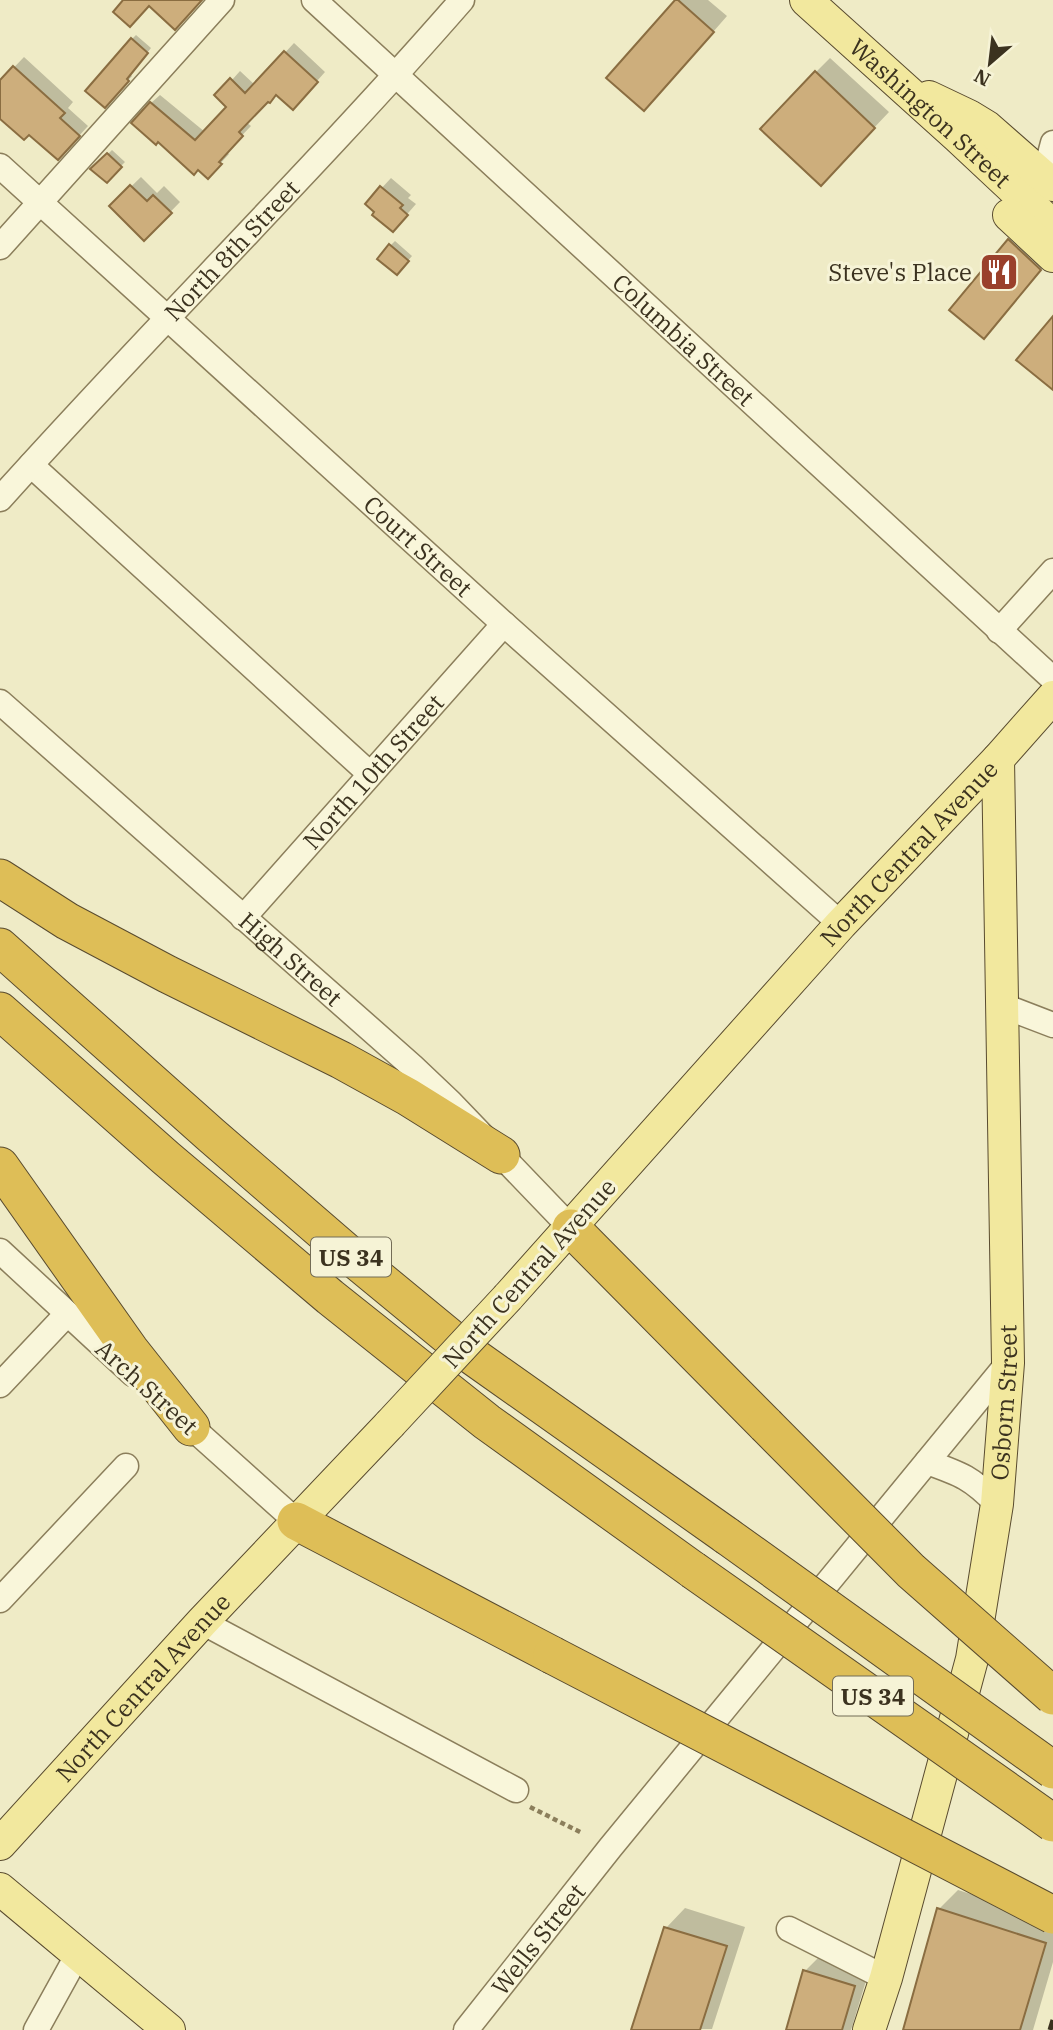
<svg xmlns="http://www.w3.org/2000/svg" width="1053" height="2030" viewBox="0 0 1053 2030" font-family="'IBM Plex Serif',serif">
  <rect width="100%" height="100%" fill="#efebc6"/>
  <path fill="#0003" d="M 677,0 L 708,0 L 727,16 L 658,95 Z
    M 136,35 L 151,48 L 130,74 L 132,76 L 105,106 L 132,39 Z
    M 294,43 L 325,72 L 301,99 L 277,93 L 246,122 L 251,126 L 226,152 L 229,154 L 208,177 L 151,103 L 160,95 L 205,132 L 229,107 L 217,95 L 232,80 L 240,71 L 255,85 Z
    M 24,57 L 73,102 L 68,108 L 88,126 L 68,148 L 29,132 L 0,116 L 0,82 Z
    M 830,58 L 889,112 L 835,169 L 816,72 Z
    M 112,150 L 125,162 L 106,181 L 93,169 Z
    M 141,177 L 157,193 L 164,186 L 180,202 L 144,239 L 111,206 Z
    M 391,178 L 411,195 L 408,198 L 416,204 L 402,220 L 377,212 L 367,204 Z
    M 1023,226 L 1053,255 L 998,322 L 1009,240 Z
    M 395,241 L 412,256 L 401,269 L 391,245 Z
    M 958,1890 L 1053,1920 L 1053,1962 L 1033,2030 L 905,2030 L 939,1909 Z
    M 685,1908 L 745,1927 L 712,2029 L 633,2029 L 666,1928 Z
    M 819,1957 L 869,1971 L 851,2030 L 788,2030 L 805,1971 Z"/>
  <path fill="#cdae7c" stroke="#8a6d41" stroke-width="2" d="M 123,0 L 202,0 L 175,30 L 149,6 L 130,27 L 113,12 Z
    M 675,0 L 678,0 L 714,32 L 644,111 L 606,78 Z
    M 131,38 L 148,53 L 127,79 L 129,81 L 105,108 L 85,91 Z
    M 284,51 L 318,82 L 293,110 L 276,95 L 270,103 L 268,102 L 239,132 L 243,136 L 219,162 L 222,164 L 208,179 L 198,170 L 194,175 L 158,142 L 156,145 L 131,123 L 150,102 L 195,140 L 226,107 L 214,95 L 230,78 L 245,93 Z
    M 13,66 L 65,113 L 60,118 L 80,136 L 58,160 L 29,135 L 24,140 L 0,119 L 0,80 Z
    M 815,71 L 875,128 L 821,186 L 760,129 Z
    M 107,153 L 122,167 L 107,183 L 90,169 Z
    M 130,185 L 147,201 L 153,195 L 172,213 L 144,241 L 109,206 Z
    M 380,186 L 403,205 L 400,208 L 408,215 L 393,232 L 372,215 L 374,212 L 365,204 Z
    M 1008,239 L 1041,270 L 984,339 L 949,310 Z
    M 389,244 L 409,261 L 397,275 L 377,259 Z
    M 1053,316 L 1053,390 L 1016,360 Z
    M 937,1908 L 1046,1943 L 1020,2030 L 903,2030 Z
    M 664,1927 L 727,1946 L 700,2030 L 631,2030 Z
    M 803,1970 L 855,1986 L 842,2030 L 786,2030 Z"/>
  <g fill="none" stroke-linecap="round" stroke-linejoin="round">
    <g stroke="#8b7e5b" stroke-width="27">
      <g id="minor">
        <path id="s1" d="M 314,0 L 1053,679"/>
        <path id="s2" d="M 0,166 L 504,624 L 841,924"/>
        <path d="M 1044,177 L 1053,143"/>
        <path d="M 0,247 L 222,0"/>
        <path d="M 31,465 L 370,774"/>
        <path id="s3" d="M 0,499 C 151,330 313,171 462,0"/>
        <path d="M 999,631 L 1053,571"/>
        <path id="s4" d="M 0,702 L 412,1066 L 451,1103 L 571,1228"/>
        <path id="s5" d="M 243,918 L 504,624"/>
        <path d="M 1001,1005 L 1053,1025"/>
        <path d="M 0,1251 L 133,1374"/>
        <path d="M 0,1385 L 67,1314"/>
        <path d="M 180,1417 L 296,1521"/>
        <path d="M 927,1462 C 961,1474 972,1478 997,1504"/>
        <path d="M 0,1600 L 126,1466"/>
        <path d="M 202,1622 L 516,1790"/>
        <path d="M 789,1929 L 886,1978"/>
        <path d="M 36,2030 L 78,1954"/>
        <path id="s6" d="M 466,2030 L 610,1848 L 1008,1363"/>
      </g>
    </g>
    <g stroke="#594b2f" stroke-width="34">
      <g id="major">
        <path id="s7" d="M 806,0 L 958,137 L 1053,226"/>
        <path d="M 929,97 L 969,116 L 987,127 L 1053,185"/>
        <path d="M 1009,215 L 1053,256"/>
        <path id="s8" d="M 508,1297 L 841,924 L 998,759 L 1053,697"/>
        <path id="s9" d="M 0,1844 L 202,1622 L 390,1424"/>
        <path d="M 0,1889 L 169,2030"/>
        <path id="s10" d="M 869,2030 L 886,1978 L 972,1659 L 997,1504 L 1008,1363 L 998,759"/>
      </g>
    </g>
    <g stroke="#594b2f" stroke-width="39">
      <path id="highway" d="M 0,878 L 67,921 L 167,974 L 341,1060 L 408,1097 L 501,1155
        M 0,947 L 211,1135 L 352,1257 L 471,1355 L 727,1536
        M 0,1011 L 166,1158 L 330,1297 L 487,1422 L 693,1570
        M 0,1166 L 130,1350 L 191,1427
        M 571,1228 L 766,1425
        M 296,1521 L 552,1655"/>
    </g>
    <path stroke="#8b7e5b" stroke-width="4.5" stroke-dasharray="5 3.5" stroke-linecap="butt" d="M 530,1807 L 582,1833"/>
    <use href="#minor" stroke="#f9f6da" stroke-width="24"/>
    <use href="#major" stroke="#f2e89e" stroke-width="32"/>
    <use href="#highway" stroke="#debe57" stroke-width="37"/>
    <path stroke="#3b321f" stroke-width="5" stroke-dasharray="12 12" stroke-linecap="butt" d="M 1050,2030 L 1053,2020"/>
    <g stroke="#594b2f" stroke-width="34" stroke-linecap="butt">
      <path id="major-bridge" d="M 390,1424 L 508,1297"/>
    </g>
    <g stroke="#594b2f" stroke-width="39" stroke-linecap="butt">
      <path id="highway-bridge" d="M 766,1425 L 911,1571 L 1053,1696
        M 727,1536 L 1053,1770
        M 693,1570 L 1053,1823
        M 552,1655 L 1053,1915"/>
    </g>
    <use href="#major-bridge" stroke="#f2e89e" stroke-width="32"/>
    <use href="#highway-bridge" stroke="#debe57" stroke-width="37"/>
  </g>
  <defs>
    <g id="restaurant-square" transform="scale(2.0125)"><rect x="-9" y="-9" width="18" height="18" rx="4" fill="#9a402b" stroke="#f6f3d6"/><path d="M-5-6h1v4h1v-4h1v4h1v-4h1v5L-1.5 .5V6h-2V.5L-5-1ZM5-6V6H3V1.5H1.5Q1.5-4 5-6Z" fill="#fff"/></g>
  </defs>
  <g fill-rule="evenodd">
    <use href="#restaurant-square" x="999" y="272"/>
  </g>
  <g text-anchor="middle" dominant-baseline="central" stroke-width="6" stroke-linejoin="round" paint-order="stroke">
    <g fill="#f6f3d6" stroke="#736c56" stroke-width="2">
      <rect x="311" y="1237.5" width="80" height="39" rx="5"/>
      <rect x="833" y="1676.5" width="80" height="39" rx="5"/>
    </g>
    <g font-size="23" font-weight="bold" fill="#3b321f">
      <text x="351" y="1257">US 34</text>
      <text x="873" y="1696">US 34</text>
    </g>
    <g font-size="24" fill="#3b321f" stroke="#f6f3d6">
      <text stroke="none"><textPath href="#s7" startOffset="168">Washington Street</textPath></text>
      <text stroke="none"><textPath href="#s3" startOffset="340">North 8th Street</textPath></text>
      <text stroke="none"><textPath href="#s1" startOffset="502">Columbia Street</textPath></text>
      <text stroke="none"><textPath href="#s2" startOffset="565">Court Street</textPath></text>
      <text stroke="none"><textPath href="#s5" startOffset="196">North 10th Street</textPath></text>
      <text stroke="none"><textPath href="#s8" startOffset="598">North Central Avenue</textPath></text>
      <text stroke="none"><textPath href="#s4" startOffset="388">High Street</textPath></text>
      <text transform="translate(529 1273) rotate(-48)">North Central Avenue</text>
      <text transform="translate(147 1387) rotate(42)">Arch Street</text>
      <text stroke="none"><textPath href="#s10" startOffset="644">Osborn Street</textPath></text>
      <text stroke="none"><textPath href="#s9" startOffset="212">North Central Avenue</textPath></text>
      <text stroke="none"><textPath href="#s6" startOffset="116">Wells Street</textPath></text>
    </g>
    <g font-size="24" fill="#3b321f" stroke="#f6f3d6" text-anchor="end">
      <text x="972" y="272">Steve's Place</text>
    </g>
  </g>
  <g transform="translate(990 63) rotate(208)" stroke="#f6f3d6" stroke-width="5" paint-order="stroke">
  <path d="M0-5L12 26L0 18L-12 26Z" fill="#3b321f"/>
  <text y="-10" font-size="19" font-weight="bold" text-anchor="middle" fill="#3b321f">N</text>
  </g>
</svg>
